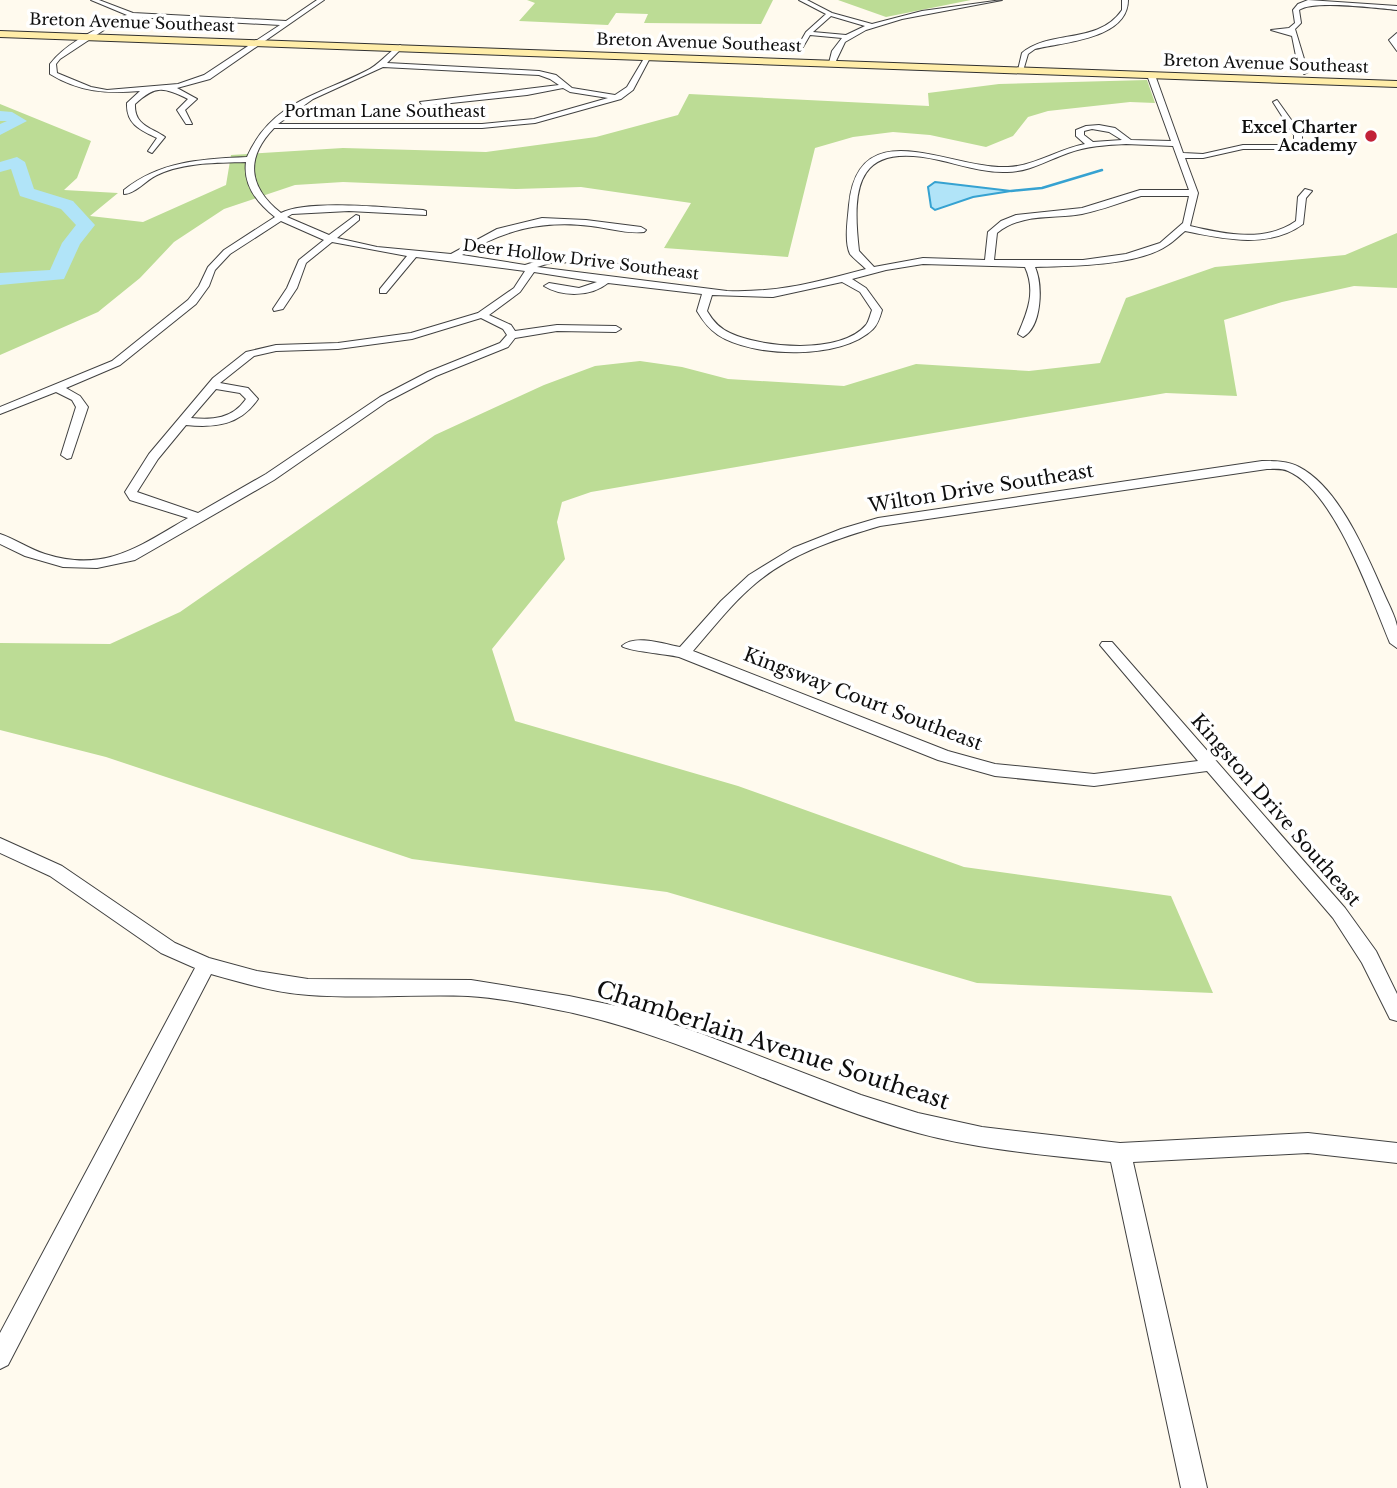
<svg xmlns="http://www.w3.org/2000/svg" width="1397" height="1488" viewBox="0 0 1397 1488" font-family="'Libre Baskerville',serif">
  <rect width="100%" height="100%" fill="#fffaee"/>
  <path fill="#bcdc95" d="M 527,0 L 773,0 L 761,24 L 644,23 L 648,14 L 616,13 L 608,25 L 519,21 L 535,3 Z
    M 838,0 L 971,0 L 886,17 Z
    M 1147,80 L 1155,103 L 1130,102 L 1048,111 L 1028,117 L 1013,136 L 986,147 L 930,135 L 893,132 L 853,137 L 815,148 L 788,257 L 664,248 L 691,203 L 581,187 L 516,189 L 343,182 L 295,185 L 224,209 L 174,242 L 140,278 L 98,312 L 0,355 L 0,104 L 91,141 L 77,178 L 64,190 L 118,193 L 90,216 L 143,222 L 226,185 L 231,155 L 343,148 L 486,152 L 596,137 L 678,115 L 689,94 L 929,106 L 928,93 L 999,84 Z
    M 1397,233 L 1397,288 L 1354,286 L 1282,302 L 1224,320 L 1237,396 L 1166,393 L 591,492 L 562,502 L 557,522 L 565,559 L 492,649 L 515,721 L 738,786 L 964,867 L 1171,896 L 1213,993 L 977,983 L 667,892 L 412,859 L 106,757 L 0,730 L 0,643 L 110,644 L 180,612 L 435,435 L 544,385 L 595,366 L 640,361 L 682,367 L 728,379 L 844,386 L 916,364 L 1029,371 L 1100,363 L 1126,298 L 1215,267 L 1345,255 Z"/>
  <path fill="#b1e4f8" stroke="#36a2d1" stroke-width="2" d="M 935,182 L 1011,191 L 973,197 L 935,210 L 931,207 L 928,187 Z"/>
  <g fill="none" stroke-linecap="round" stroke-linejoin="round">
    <path stroke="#36a2d1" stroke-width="2.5" d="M 1011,191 L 1042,188 L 1102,170"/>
    <path fill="#b1e4f8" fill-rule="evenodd" d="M 0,111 L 12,112 L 27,121 L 0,135 L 0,124 L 7,121 L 0,121 Z
      M 17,157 L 25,162 L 34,189 L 73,201 L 95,225 L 80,244 L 64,279 L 0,285 L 0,273 L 50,270 L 62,243 L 76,225 L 61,209 L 20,196 L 11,169 L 0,172 L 0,162 Z"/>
    <g stroke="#414141" stroke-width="2">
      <path id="street" d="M 91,0 L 99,0 L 133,13 L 286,21 L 317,0 L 324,0 L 210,79 L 177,88 L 197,99 L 185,110 L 192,124 L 186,124 L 177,110 L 188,99 C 163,87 156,85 135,104 C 134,125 150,127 165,137 L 152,153 L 148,151 L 157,138 C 140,130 126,124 127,103 L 140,91 C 107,94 79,92 50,74 L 50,64 C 67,42 101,26 127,15 ZM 133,17 L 280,25 L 204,75 L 178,84 L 107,90 L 91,87 L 57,73 L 56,64 L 60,59 L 107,28 Z
        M 799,0 L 807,0 L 832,13 L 872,24 L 922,11 L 1002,0 L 902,19 L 866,30 L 845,42 L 835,63 L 832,65 L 829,63 L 832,51 L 842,38 L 810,35 L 803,47 L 798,46 L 806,32 L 826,14 ZM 831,16 L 865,26 L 846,35 L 813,32 Z
        M 1122,0 L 1128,0 C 1128,39 1064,42 1035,49 L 1028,54 L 1023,71 L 1018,70 L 1022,53 C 1051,29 1098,45 1122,10 Z
        M 1308,0 L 1397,6 L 1397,10 C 1375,8 1314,0 1299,10 L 1301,23 L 1295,29 L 1308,72 L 1304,74 L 1298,66 L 1292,36 L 1271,30 L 1289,28 L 1295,23 L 1293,10 L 1298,4 Z
        M 1397,33 L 1397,51 L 1389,40 Z
        M 400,45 L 403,47 L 387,63 L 539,71 L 556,75 L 572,88 L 615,95 L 627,87 L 646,55 L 651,56 L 633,90 L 621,99 L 535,123 L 482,128 L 274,128 C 245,158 248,187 281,213 C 308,199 390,208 423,210 L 426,211 L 426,215 L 349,211 L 292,214 L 287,217 L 329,235 L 356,215 L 359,216 L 359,220 L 337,238 L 377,247 L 451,254 L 497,229 L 542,218 L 586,220 L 641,227 L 646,230 L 644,232 C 627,234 608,228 591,226 C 542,220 504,230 462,255 L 525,265 L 550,257 L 574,256 L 629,266 L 624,269 L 574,262 L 550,263 L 537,267 L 727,291 C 776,293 818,282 866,269 C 861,264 854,259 850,254 C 844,242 848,218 849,205 C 858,110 951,170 1008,167 C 1034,166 1059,149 1085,144 L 1076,136 L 1076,130 L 1086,126 L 1099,125 L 1115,128 L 1131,140 L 1171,141 L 1147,75 L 1151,73 L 1155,75 L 1183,153 L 1203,154 L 1243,145 L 1290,145 L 1294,140 L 1294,135 L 1273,102 L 1277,100 L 1302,135 L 1302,141 L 1292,149 L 1243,149 L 1203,158 L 1185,158 L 1198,193 L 1190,226 C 1224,234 1265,243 1296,221 L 1298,197 L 1305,189 L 1312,191 L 1306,198 L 1303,224 C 1269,249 1224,239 1185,231 C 1180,235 1174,241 1168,245 C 1138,266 1071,266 1035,267 C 1043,285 1042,327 1023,337 L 1018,334 C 1028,311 1036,291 1025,267 L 923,264 L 886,270 L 852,279 L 866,288 L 882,310 C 880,317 878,324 873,329 C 842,360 753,358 718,335 C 708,328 703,321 697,311 L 702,294 L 608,283 C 591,297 562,297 544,286 L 549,283 L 579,288 L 597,282 L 534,272 L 520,292 L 489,315 L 511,325 L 515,331 L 557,325 L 616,326 L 621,329 L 616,332 L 557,331 L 515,338 L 508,347 L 436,376 L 388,401 L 274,480 L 135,560 L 97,568 L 63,567 L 25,556 L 0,544 L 0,534 C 15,539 29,549 45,554 C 105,573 138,547 188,518 L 130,500 L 125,492 L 149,454 L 213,378 L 246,352 L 276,345 L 338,343 L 411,333 L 478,313 L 514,288 L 525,271 L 416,257 L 386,293 L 380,293 L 380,289 L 407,256 L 332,242 L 306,263 L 297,288 L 283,309 L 274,311 L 273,309 L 287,288 L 299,260 L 324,240 L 281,221 L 230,254 L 215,270 L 209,286 L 196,304 L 120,365 L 66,388 L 80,396 L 88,407 L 71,458 L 67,459 L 61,455 L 76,407 L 72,400 L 56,392 L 0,414 L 0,407 L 112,361 L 188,300 L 199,286 L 208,267 L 224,250 L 275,217 C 257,203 243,185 246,162 C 216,163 184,162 157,175 C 146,180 135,194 124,194 L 124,190 C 160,161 201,159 247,157 C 271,102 319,95 366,71 C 379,65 388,52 400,45 ZM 383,67 L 539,75 L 550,79 L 559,85 L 420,102 L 423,106 L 527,95 L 563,88 L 570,92 L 608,98 L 534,119 L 482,124 L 278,124 L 313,99 ZM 1092,129 L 1109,132 L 1122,140 L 1093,142 L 1084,135 L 1084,131 ZM 1126,144 L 1173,146 L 1189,190 L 1140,190 L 1082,208 L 1016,215 L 1001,221 L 988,232 L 985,260 L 923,258 L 874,267 L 859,251 C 851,182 859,142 939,160 C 961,165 984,173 1007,172 C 1029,172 1048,160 1068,153 C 1087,146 1106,145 1126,144 ZM 1141,196 L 1189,196 L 1183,223 L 1160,243 L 1126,254 L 1083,260 L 994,260 L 997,233 C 1021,213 1053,219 1082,214 C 1102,210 1122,202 1141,196 ZM 842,282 L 860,292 L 872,310 C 870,315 869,321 866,325 C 841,355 762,348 730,333 C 719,328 713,321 707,311 L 712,295 L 773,297 ZM 481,318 L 503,329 L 507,335 L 500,343 L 428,372 L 380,397 L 266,474 L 198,513 L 137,492 L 158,459 L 186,425 C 216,428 240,425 258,399 L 248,388 L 220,383 L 254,356 L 276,351 L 338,349 L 412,339 ZM 216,389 L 240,393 L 246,399 C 232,419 213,420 191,418 Z
        M 1262,461 C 1274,461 1288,461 1299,467 C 1340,488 1367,556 1385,596 C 1389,605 1395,616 1397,626 C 1397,633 1397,641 1397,648 L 1390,643 C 1371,598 1335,491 1288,471 C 1282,468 1274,469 1267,469 L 880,526 C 836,539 792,553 756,583 C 732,603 713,628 693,651 L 948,751 L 995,764 L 1094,774 L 1198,761 L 1100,645 L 1102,642 L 1112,642 L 1345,908 L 1376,951 L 1397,994 L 1397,1021 L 1390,1019 L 1362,963 L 1333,918 L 1207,771 L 1094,786 L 995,776 L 938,760 L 679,657 C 667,654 627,651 622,646 C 635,634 664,644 680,647 L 721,601 L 749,575 L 793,548 L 841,529 L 878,518 Z
        M 0,838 L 62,866 L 175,943 L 209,958 L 257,971 L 308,979 L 471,980 L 569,996 L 626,1008 L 702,1034 L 861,1095 L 918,1113 L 982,1127 L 1120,1143 L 1308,1133 L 1397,1143 L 1397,1163 L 1308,1153 L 1133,1162 L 1207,1488 L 1181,1488 L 1111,1162 C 1047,1155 981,1150 918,1133 C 800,1101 692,1040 573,1013 C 539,1006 502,998 468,996 C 415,994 362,999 309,995 C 276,993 243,983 211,974 L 8,1365 L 0,1369 L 0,1333 L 195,968 L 161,953 L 50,876 L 0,853 Z"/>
    </g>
    <g stroke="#303030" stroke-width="2">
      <path id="secondary" d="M 0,31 L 1397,81 L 1397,87 L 0,37 Z"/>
    </g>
    <use href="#street" fill="#fff" fill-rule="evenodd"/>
    <use href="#secondary" fill="#ffeda9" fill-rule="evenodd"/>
  </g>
  <circle fill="#c22138" stroke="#fff" stroke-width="2.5" cx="1371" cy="136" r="7"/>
  <g text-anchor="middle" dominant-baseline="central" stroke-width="7" stroke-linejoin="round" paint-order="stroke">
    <g font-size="16" fill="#0e0e0e" stroke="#fff">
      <text transform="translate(132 22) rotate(2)">Breton Avenue Southeast</text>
      <text transform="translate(699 42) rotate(2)">Breton Avenue Southeast</text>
      <text transform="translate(1266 63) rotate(2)">Breton Avenue Southeast</text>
      <text x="385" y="111">Portman Lane Southeast</text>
      <text transform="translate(581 259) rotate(7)">Deer Hollow Drive Southeast</text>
    </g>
    <g font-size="16" font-weight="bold" fill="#0e0e0e" stroke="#fff" text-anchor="end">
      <text x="1357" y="127">Excel Charter<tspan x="1357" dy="18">Academy</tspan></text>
    </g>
    <g font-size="19" fill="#0e0e0e" stroke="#fff">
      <text transform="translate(981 488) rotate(-9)">Wilton Drive Southeast</text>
      <text transform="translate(863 699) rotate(21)">Kingsway Court Southeast</text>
      <text transform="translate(1276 810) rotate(49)">Kingston Drive Southeast</text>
    </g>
    <g font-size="23" fill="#0e0e0e" stroke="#fff">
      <text transform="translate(773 1045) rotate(18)">Chamberlain Avenue Southeast</text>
    </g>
  </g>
</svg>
